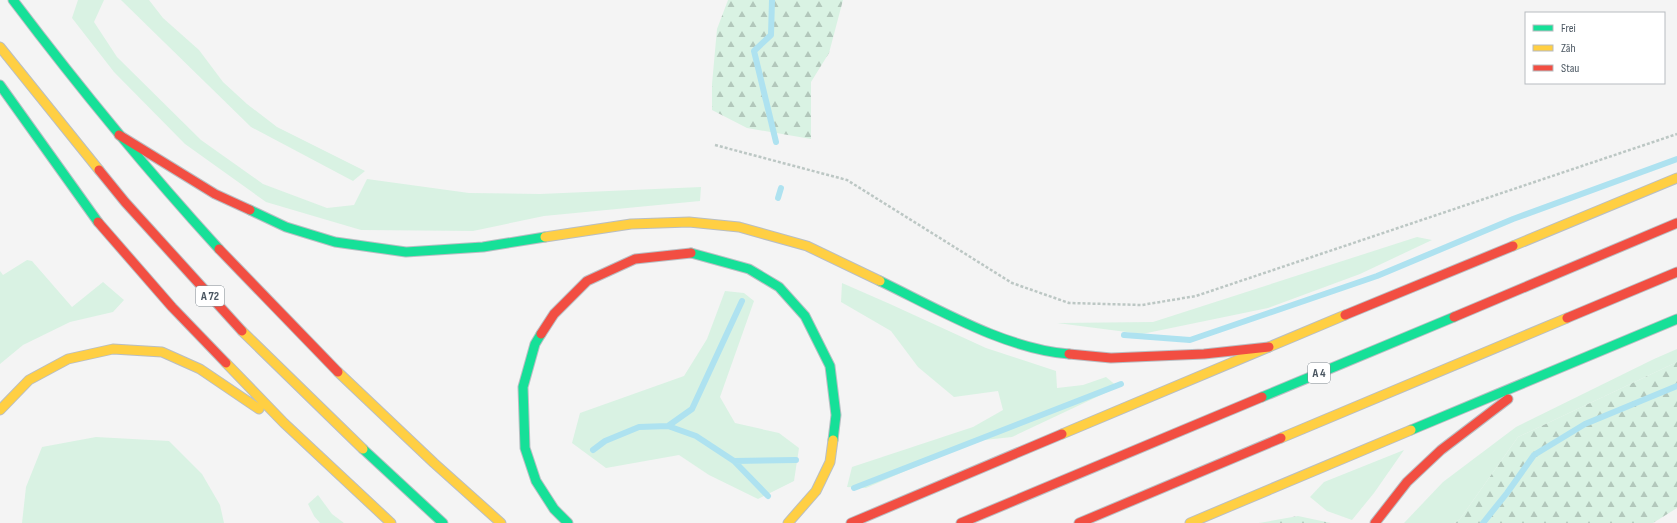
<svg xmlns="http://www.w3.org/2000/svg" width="1677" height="523" viewBox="0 0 1677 523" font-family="'Sofia Sans Condensed',sans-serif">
  <defs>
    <pattern id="forest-firs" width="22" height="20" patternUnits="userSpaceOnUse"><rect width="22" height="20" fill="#d9f2e3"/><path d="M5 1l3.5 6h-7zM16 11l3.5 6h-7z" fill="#b2c7bb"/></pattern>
  </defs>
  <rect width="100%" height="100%" fill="#f4f4f4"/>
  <path fill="#d9f2e3" d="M 78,0 L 104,0 L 94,22 L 117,57 L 201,140 L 263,184 L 327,208 L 354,205 L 367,179 L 469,193 L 540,194 L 701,187 L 700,201 L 544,216 L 473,231 L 361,230 L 266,202 L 185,144 L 114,72 L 72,18 Z
    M 121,0 L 149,0 L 163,18 L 199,50 L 223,82 L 247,104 L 277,127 L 365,171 L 353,181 L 251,127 Z
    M 1417,237 L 1432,240 L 1360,274 L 1268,308 L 1142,334 L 1057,323 L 1153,322 Z
    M 27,260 L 32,261 L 72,307 L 103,282 L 124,300 L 113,312 L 70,322 L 23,345 L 0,364 L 0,271 L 3,275 Z
    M 842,283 L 890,304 L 986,348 L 1056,371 L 1057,388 L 1083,385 L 1106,377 L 1118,387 L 1012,437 L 975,441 L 866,488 L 847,487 L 852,467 L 973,427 L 1003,410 L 998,391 L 954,397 L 918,367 L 891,331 L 841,302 Z
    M 725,291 L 744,293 L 754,301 L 720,397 L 735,423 L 779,433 L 799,448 L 794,481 L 758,499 L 709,475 L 679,455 L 606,468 L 572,443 L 580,413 L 684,376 L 707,339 Z
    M 1677,349 L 1677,362 L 1518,437 L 1460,519 L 1454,523 L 1404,523 L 1443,482 L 1516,427 L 1654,359 Z
    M 96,437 L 169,441 L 202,474 L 220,505 L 224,523 L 22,523 L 26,487 L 42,447 Z
    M 1404,450 L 1374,493 L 1352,520 L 1327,511 L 1310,497 L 1324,482 Z
    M 318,495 L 332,514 L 344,523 L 320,523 L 314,516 L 308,504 Z"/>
  <path fill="url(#forest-firs)" d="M 728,0 L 843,0 L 829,53 L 811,82 L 811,139 L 747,128 L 712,110 L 712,84 L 717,29 Z
    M 1677,362 L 1677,508 L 1653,523 L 1454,523 L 1460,519 L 1518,437 Z
    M 1298,516 L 1331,523 L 1259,523 Z"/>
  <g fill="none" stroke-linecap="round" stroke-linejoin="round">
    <path stroke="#aee2f0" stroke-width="6" d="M 772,0 L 771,35 L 754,51 L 776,142
      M 778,198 L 781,188
      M 1124,335 L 1190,340 L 1377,276 L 1513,219 L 1677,159
      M 668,426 L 692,409 L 742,301
      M 593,450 L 605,441 L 639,427 L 668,426 L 696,436 L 734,461 L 768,496
      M 734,461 L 796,460
      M 854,488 L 1121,384
      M 1483,523 L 1507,493 L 1534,455 L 1585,424 L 1677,386"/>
    <g stroke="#b9bec3" stroke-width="11">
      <path id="fast" d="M 13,0 C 78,86 146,169 219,249
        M 0,85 L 98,222
        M 250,210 L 286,227 L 335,242 L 406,252 L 483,247 L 545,237
        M 691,253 L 749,269 L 779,287 L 805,316 L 830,366 L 836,415 L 833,440
        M 880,281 C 938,309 1005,349 1069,354
        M 541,334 L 535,344 L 523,387 L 525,448 L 536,481 L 554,509 L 568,523
        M 1262,397 L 1454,317
        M 1411,430 L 1677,319
        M 363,449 L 443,523"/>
    </g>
    <g stroke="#b9bec3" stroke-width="11">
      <path id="slow" d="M 0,47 L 99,170
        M 545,237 L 631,224 L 689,222 L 739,227 L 807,246 L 880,281
        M 1513,246 L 1677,178
        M 242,331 L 363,449
        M 226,363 L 284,423 L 391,523
        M 338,372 L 434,463 L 501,523
        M 0,410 L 29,380 L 68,359 L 113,349 L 162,352 L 200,369 L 259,409
        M 1062,434 L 1345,315
        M 1281,438 L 1567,318
        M 788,523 L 816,491 L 830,462 L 833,440
        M 1190,523 L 1411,430"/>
    </g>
    <g stroke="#b9bec3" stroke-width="11">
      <path id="jam" d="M 119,135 L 215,194 L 250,210
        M 99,170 L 125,202 L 242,331
        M 98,222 L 172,307 L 226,363
        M 219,249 L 338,372
        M 1345,315 L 1513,246
        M 1454,317 L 1677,223
        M 1567,318 L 1677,272
        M 541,334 L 554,314 L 587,281 L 635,259 L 691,253
        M 1069,354 L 1111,358 L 1204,354 L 1269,347
        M 851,523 L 1062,434
        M 961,523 L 1262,397
        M 1079,523 L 1281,438
        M 1375,523 L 1407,482 L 1441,450 L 1508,399"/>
    </g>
    <path stroke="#bcc7c4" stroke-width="2.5" stroke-dasharray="3 2" stroke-linecap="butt" d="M 715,145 L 847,180 L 1012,283 L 1069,303 L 1142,305 L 1196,296 L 1677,134"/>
    <use href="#fast" stroke="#16e098" stroke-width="9"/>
    <use href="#slow" stroke="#ffcf43" stroke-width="9"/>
    <use href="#jam" stroke="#f24e42" stroke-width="9"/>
  </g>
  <g text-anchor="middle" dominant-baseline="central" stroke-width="3.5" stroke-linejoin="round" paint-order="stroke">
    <g fill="#fff" stroke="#808990" stroke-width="1">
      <rect x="196" y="286" width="28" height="20" rx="3"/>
      <rect x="1308" y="363" width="22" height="20" rx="3"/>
    </g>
    <g font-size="12" font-weight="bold" fill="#4a5661">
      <text x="210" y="296">A 72</text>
      <text x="1319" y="373">A 4</text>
    </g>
  </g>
  <rect x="1525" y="12" width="140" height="72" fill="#ffffff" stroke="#b7bbc0"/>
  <rect x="1533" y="25" width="20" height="6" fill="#16e098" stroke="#b7bbc0"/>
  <text x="1561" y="32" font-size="12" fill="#4a5661">Frei</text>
  <rect x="1533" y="45" width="20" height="6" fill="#ffcf43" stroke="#b7bbc0"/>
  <text x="1561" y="52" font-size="12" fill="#4a5661">Zäh</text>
  <rect x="1533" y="65" width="20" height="6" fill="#f24e42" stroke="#b7bbc0"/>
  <text x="1561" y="72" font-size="12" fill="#4a5661">Stau</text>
</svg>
